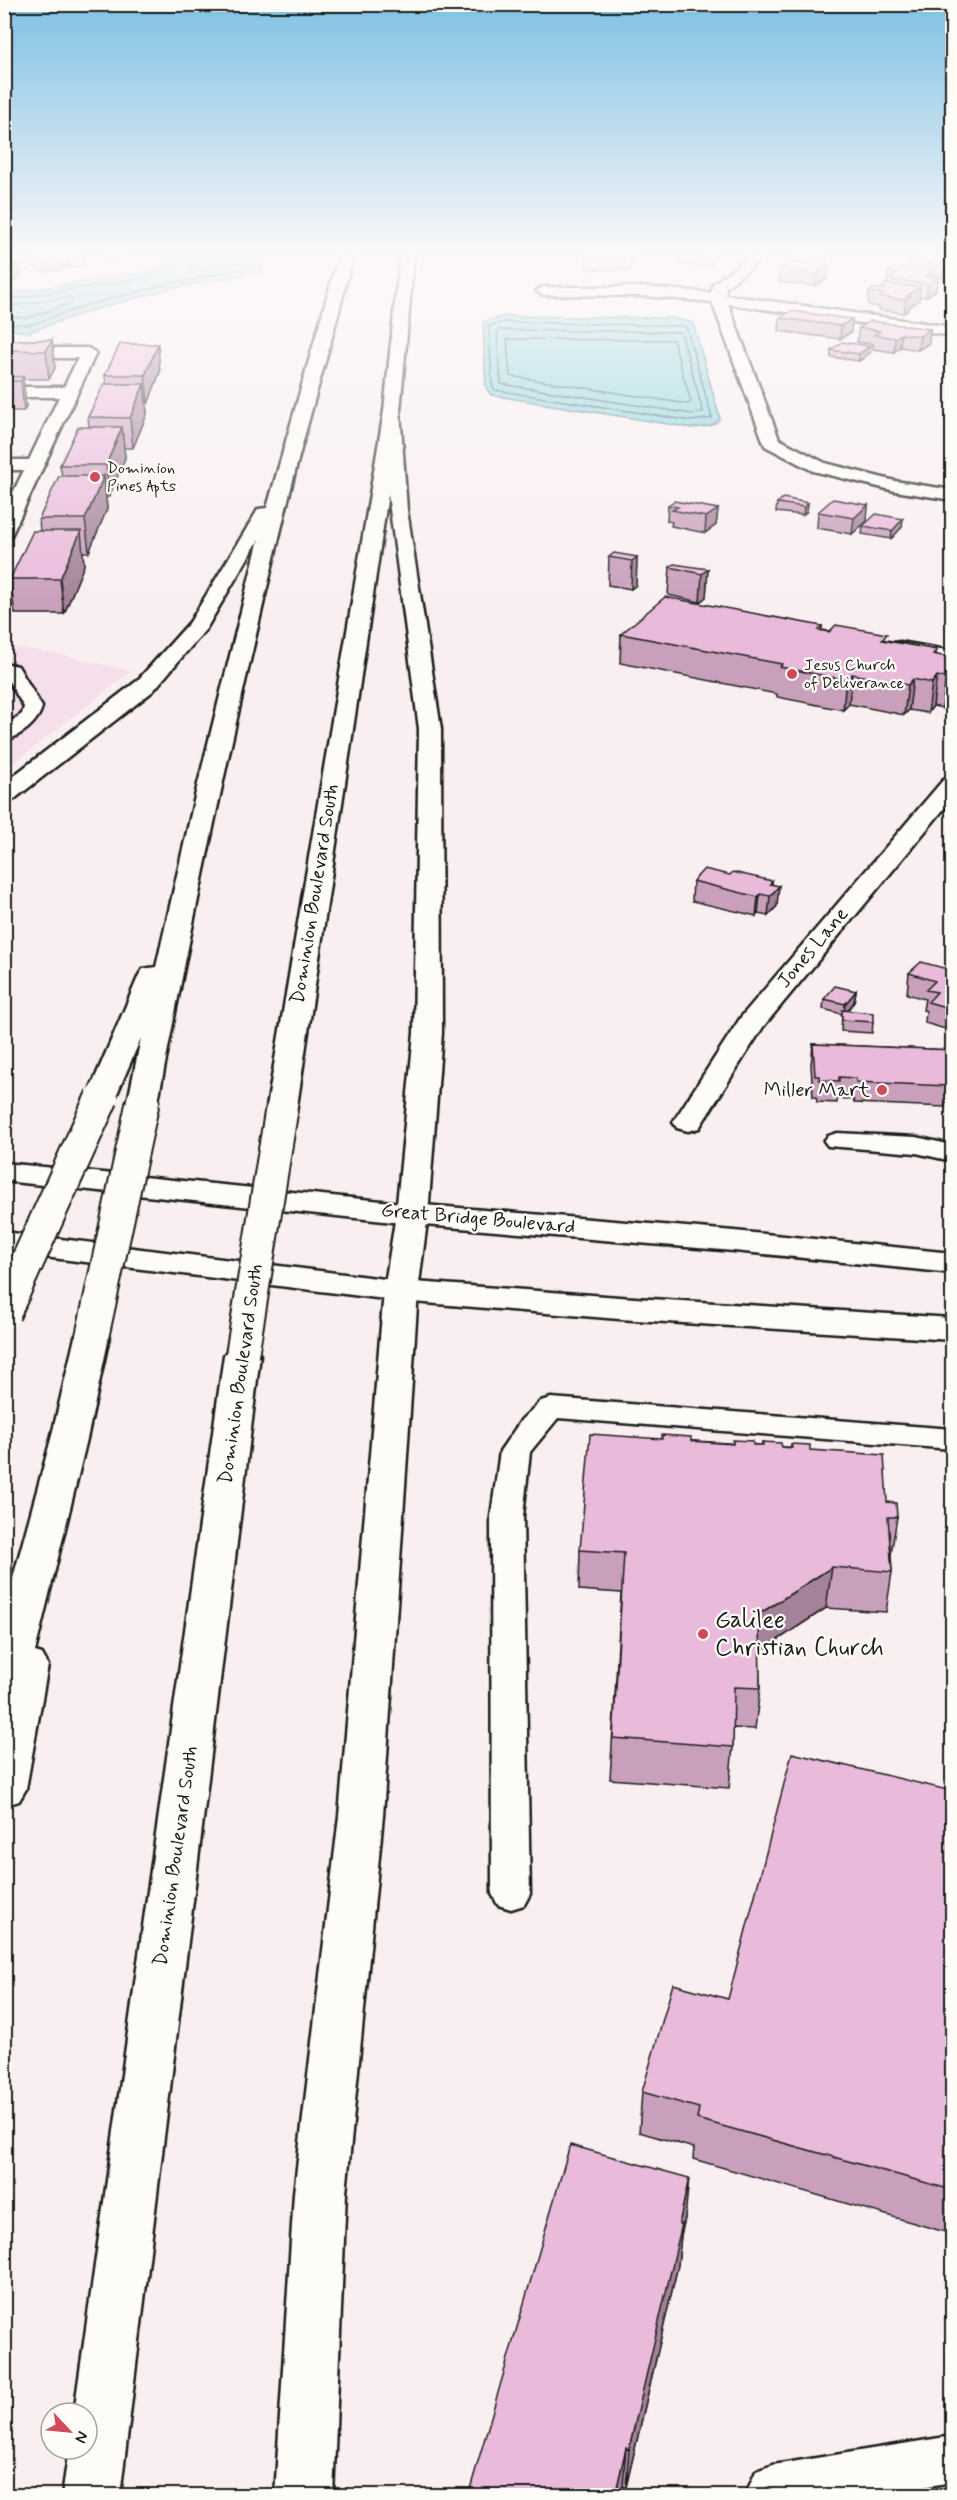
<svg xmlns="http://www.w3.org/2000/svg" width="957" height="2500" viewBox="0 0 957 2500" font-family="Mynerve,sans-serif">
  <rect width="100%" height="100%" fill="#f9eff1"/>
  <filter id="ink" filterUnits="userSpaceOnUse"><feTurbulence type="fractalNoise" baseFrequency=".0167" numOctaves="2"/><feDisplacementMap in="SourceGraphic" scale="12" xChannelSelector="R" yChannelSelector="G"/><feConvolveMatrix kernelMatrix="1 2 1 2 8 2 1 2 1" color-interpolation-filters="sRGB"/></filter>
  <g filter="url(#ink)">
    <path fill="#f4dfea" d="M 5,646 L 59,654 L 131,671 L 5,770 Z"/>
    <path fill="#83d4dd" stroke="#5a8a90" stroke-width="1.5" d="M 182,255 L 267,255 L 262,271 L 169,289 L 93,310 L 29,332 L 5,329 L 5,294 L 144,272 Z
      M 504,316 L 672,318 L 693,323 L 720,418 C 714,428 702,427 692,428 L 491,395 L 486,388 L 483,322 Z"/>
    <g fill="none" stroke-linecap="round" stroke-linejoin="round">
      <path stroke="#456669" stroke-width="1.5" d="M 193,255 L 189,267 L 192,271 L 250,259 L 253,255
        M 4,300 L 145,278 L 182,263 L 186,255
        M 4,307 L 70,297 L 73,300 L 71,303 L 28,318 L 4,316
        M 505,322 L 686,326 L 712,418 L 692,421 L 495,390 L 492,386 L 489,326 Z
        M 4,323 L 29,325 L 91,304 L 168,284 L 256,266 L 261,255
        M 499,330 L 681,332 L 703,412 L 693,414 L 501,384 L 497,333 Z
        M 507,339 L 673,340 L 691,402 L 688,404 L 510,376 Z"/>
      <g stroke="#1c1c1c" stroke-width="5">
        <path id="lane" d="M 900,642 L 952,651 L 952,661 L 894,651 L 891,647 L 894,643 Z
          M 4,663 L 18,666 L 42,707 C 38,723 21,736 4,741 L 4,726 L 22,714 L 24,707 L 4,673 Z
          M 837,1133 L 916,1137 L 952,1145 L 952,1161 L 916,1153 L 828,1146 L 824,1141 L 828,1136 Z
          M 551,1398 L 952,1429 L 952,1449 L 558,1418 L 530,1452 L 523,1516 L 530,1894 L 524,1905 L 511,1909 L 498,1905 L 492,1894 L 491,1516 L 500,1451 L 522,1419 L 541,1401 Z
          M 952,2436 L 952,2482 L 870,2496 L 745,2496 L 756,2471 L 773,2465 Z"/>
      </g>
      <g stroke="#1c1c1c" stroke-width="5">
        <path id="street" d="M 744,255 L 758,255 L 758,262 L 725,288 L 726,295 L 952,327 L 952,336 L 728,304 L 779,439 L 825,463 L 895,481 L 952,490 L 952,500 L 895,491 L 813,471 L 765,446 L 712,302 L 644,296 L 543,295 L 536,291 L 543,287 L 644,287 L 711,293 L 713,284 L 744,261 Z
          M 4,348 L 88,348 L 96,353 L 13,532 L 11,536 L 4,538 L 4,511 L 24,470 L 4,470 L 4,460 L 29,460 L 59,397 L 4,397 L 4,387 L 64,387 L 78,358 L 4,358 Z
          M 952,777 L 952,799 L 763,1027 L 699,1128 L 688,1131 L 677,1128 L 673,1122 L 741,1017 L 944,779 Z"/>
      </g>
      <g stroke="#1c1c1c" stroke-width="5">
        <path id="primary" d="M 4,1163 L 412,1204 L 734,1231 L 952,1253 L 952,1273 L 734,1251 L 412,1224 L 4,1181 Z
          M 4,1232 L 401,1281 L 619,1297 L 952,1318 L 952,1340 L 619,1319 L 401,1301 L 4,1252 Z"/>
      </g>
      <g stroke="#1c1c1c" stroke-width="5">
        <path id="highway" d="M 339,255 L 353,255 C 335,333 310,410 291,488 C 241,691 197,895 158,1101 L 154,1107 L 143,1110 L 132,1107 L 128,1101 L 141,1038 L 113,1103 L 102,1106 L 91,1103 L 87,1097 L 139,975 L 143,969 L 156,967 L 196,792 L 259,539 L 206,629 L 153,691 L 13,800 L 4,802 L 4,783 L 137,681 L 190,622 L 256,513 L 258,509 L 267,508 Z
          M 400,255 L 414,255 L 400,411 L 407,510 L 441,729 L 442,1033 L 428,1214 L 418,1291 L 383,1816 L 346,2193 L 333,2496 L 275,2496 L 294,2193 L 339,1816 L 384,1291 L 396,1214 L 414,1033 L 419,729 L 388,494 L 296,1113 L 292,1119 L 281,1122 L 270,1119 L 266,1113 L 384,411 Z
          M 92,1326 L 104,1329 L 109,1337 L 87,1439 L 35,1652 L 42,1654 L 48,1665 L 26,1789 L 19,1801 L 4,1806 L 4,1611 L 51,1439 L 75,1337 L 80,1329 Z
          M 242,1344 L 254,1347 L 260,1355 L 120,2496 L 62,2496 L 69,2449 L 87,2449 L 87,2413 L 74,2413 L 224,1355 L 230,1347 Z"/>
      </g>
      <use href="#lane" fill="#fdfcf7" fill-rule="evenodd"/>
      <use href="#street" fill="#fdfcf7" fill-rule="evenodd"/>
      <use href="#primary" fill="#fdfcf7" fill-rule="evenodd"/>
      <use href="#highway" fill="#fdfcf7" fill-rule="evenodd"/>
      <g stroke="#1c1c1c" stroke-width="36" stroke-linecap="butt">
        <path id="highway-bridge" d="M 4,1313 L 102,1097
          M 92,1337 L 143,1101
          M 242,1355 L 281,1113"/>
      </g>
      <use href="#highway-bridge" stroke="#fdfcf7" stroke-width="32"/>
    </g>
    <path fill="#c9a0bc" stroke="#1c1c1c" stroke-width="1.5" d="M 4,255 L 19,263 L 21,276 L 17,277 L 17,280 L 8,281 L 4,279 Z
      M 26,255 L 84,255 L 85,266 L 68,268 L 63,266 L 63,269 L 45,272 L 27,264 Z
      M 98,255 L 130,255 L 116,259 L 98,257 Z
      M 586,255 L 632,255 L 632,260 L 630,270 L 585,269 Z
      M 714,255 L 712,266 L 679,265 L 679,259 Z
      M 792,255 L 827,255 L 826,266 L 828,266 L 827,279 L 815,286 L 779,282 L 780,269 L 791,264 Z
      M 911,255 L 952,255 L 949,273 L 941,279 L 938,278 L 936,290 L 926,297 L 919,296 L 919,300 L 909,307 L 908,310 L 904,313 L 879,310 L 879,307 L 868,305 L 869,292 L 881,289 L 886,284 L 888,272 L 912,266 L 912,265 L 910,265 Z
      M 780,318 L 852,319 L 851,332 L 840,339 L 779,331 Z
      M 859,328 L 930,329 L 929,343 L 918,350 L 900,347 L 894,352 L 873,349 L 873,344 L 857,342 Z
      M 4,340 L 52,340 L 55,368 L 49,379 L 23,379 L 26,406 L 24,411 L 12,411 L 11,407 L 4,419 Z
      M 870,346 L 870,353 L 859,361 L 831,357 L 831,350 Z
      M 160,372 L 148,404 L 146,404 L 147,414 L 133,448 L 124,448 L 125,458 L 109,497 L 106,497 L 107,509 L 89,552 L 83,552 L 84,565 L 64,614 L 15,614 L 10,579 L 40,531 L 39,519 L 62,476 L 60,465 L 89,427 L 88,417 L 106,384 L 105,375 Z
      M 777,503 L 808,503 L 807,511 L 803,515 L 776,512 Z
      M 668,505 L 718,509 L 716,525 L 705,533 L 671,526 L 672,522 L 667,521 Z
      M 868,505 L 867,521 L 852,534 L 817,528 L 818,512 Z
      M 863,526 L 902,527 L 891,539 L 862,534 Z
      M 609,557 L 637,557 L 636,585 L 631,589 L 608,585 Z
      M 670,567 L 708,569 L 706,597 L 700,602 L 668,595 Z
      M 822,626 L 822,630 L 887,640 L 937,650 L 936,655 L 952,664 L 952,696 L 942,708 L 933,706 L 928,713 L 909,710 L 904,715 L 849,704 L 843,710 L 777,697 L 777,694 L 620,663 L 621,634 Z
      M 730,875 L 772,881 L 772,884 L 777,906 L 768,916 L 758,914 L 756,916 L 692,901 L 693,881 Z
      M 952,963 L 952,1031 L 925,1023 L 926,1011 L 923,1010 L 925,999 L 907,994 L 909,973 L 947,969 Z
      M 856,991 L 854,1002 L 847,1011 L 873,1022 L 872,1033 L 841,1031 L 842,1014 L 823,1009 L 824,999 Z
      M 813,1044 L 952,1050 L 952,1104 L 945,1103 L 945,1107 L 854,1103 L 853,1099 L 837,1099 L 837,1103 L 817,1102 L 816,1097 L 813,1097 L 811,1065 Z
      M 662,1439 L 762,1445 L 762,1442 L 782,1447 L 791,1447 L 791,1444 L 810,1450 L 887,1502 L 897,1517 L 891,1555 L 892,1572 L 886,1612 L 826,1608 L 759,1652 L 760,1688 L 755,1729 L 733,1728 L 733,1747 L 729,1788 L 610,1779 L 621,1593 L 579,1590 L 580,1550 Z
      M 952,1791 L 952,2234 L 693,2159 L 694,2148 L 639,2132 L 642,2092 L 728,1999 Z
      M 570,2145 L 685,2218 L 681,2235 L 678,2265 L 626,2487 L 623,2487 Z"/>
    <path fill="#a48299" stroke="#1c1c1c" stroke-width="1.5" d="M 72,255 L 84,255 L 85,266 L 68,268 L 67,256 Z
      M 115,255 L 130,255 L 116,259 Z
      M 631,255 L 632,255 L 632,260 L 630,270 Z
      M 62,256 L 63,269 L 45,272 L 44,259 Z
      M 951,260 L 952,260 L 952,272 L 949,273 L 941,279 L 943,266 Z
      M 19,263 L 21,276 L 17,277 L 17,280 L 8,281 L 7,269 Z
      M 828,266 L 827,279 L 815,286 L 816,274 Z
      M 935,269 L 934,280 L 938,277 L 936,290 L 926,297 L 928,284 L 925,276 Z
      M 920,287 L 919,300 L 909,307 L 908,310 L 904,313 L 906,297 Z
      M 852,319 L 851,332 L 840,339 L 841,326 Z
      M 930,329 L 929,343 L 918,350 L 920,336 Z
      M 901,334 L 900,347 L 894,352 L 895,338 Z
      M 52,340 L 55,368 L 49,379 L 46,351 Z
      M 158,344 L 160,372 L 148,404 L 145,375 Z
      M 870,346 L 870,353 L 859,361 L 859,354 Z
      M 8,377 L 11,407 L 4,419 L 4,383 Z
      M 23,377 L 26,406 L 24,411 L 21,381 Z
      M 144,384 L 147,414 L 133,448 L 130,418 Z
      M 122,427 L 125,458 L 109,497 L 106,465 Z
      M 104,476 L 107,509 L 89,552 L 85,519 Z
      M 808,503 L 807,511 L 803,515 L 804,507 Z
      M 868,505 L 867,521 L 852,534 L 854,518 Z
      M 718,509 L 716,525 L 705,533 L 706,517 Z
      M 903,519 L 902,527 L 891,539 L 892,531 Z
      M 81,531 L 84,565 L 64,614 L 60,579 Z
      M 637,557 L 636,585 L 631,589 L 632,561 Z
      M 708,569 L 706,597 L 700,602 L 702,574 Z
      M 952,658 L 951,673 L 952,670 L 952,696 L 942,708 L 948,663 Z
      M 852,674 L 849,704 L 843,710 L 846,680 Z
      M 937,676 L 933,706 L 928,713 L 932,683 Z
      M 913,679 L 909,710 L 904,715 L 908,685 Z
      M 772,881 L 771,895 L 779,886 L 777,906 L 768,916 L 770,896 L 770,884 Z
      M 760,894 L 758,914 L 756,916 L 758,897 Z
      M 856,991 L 854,1002 L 844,1015 L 845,1004 Z
      M 832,1567 L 826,1608 L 755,1655 L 759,1614 Z
      M 689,2178 L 685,2218 L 681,2235 L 678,2265 L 626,2487 L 629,2449 Z
      M 626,2448 L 623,2487 L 621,2496 L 615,2496 Z"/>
    <path fill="#eabadb" stroke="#1c1c1c" stroke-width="1.5" d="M 4,255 L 19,263 L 12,266 L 16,267 L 7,269 L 4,268 Z
      M 34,255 L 59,255 L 62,256 L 44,259 Z
      M 586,255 L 631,255 L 630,257 L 586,256 Z
      M 680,255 L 714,255 L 713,260 L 679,259 Z
      M 792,255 L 827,255 L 827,256 L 792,256 Z
      M 928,255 L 952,255 L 952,260 L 943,266 L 912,262 Z
      M 794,262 L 828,266 L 816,274 L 780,269 Z
      M 908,266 L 935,269 L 925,276 L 938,277 L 928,284 L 889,279 L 898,273 L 888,272 L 894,268 L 904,269 Z
      M 887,284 L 920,287 L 906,297 L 910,297 L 906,300 L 880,297 L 884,294 L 869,292 L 873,289 L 887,289 L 881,288 Z
      M 791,311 L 852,319 L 841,326 L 780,318 Z
      M 870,321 L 930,329 L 920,336 L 901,334 L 895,338 L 874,335 L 880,331 L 859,328 Z
      M 4,340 L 52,340 L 46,351 L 4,350 Z
      M 842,342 L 870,346 L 859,354 L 831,350 Z
      M 120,344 L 158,344 L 145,375 L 105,375 Z
      M 10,377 L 23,377 L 21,381 L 8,381 Z
      M 104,384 L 144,384 L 130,418 L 88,417 Z
      M 78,427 L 122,427 L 106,465 L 60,465 Z
      M 59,476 L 104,476 L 85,519 L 39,519 Z
      M 783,498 L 808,503 L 804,507 L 777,503 Z
      M 833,499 L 868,505 L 854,518 L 818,512 Z
      M 674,501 L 718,509 L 706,517 L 672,510 L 678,507 L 668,505 Z
      M 876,514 L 903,519 L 892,531 L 863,526 Z
      M 33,531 L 81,531 L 60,579 L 10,579 Z
      M 614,553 L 637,557 L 632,561 L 609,557 Z
      M 674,564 L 708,569 L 702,574 L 670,567 Z
      M 665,597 L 822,626 L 818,630 L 829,632 L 836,625 L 887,634 L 882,640 L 937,650 L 933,654 L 952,658 L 948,663 L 952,664 L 952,670 L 946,678 L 937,676 L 932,683 L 913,679 L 908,685 L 852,674 L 846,680 L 780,667 L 782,664 L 621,634 Z
      M 704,869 L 730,875 L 733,872 L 772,881 L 770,884 L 779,886 L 770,896 L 760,894 L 758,897 L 693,881 Z
      M 921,962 L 947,969 L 952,963 L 952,1009 L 928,1002 L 937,992 L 926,990 L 935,981 L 909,973 Z
      M 835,986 L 856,991 L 845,1004 L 824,999 Z
      M 842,1010 L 873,1013 L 873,1022 L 842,1020 Z
      M 813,1044 L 952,1050 L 952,1082 L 947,1082 L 948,1086 L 856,1082 L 856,1078 L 839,1077 L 839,1081 L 819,1080 L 819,1076 L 815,1076 Z
      M 590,1434 L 662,1439 L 662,1435 L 691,1437 L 691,1441 L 733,1444 L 733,1440 L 753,1441 L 753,1445 L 763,1445 L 762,1442 L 781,1443 L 782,1447 L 792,1448 L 791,1444 L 810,1445 L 810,1450 L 884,1455 L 887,1502 L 896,1503 L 897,1517 L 888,1517 L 892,1572 L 832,1567 L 759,1614 L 760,1688 L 734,1687 L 733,1747 L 613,1738 L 624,1553 L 580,1550 Z
      M 792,1753 L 952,1791 L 952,2190 L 697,2119 L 699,2108 L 642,2092 L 673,1984 L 728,1999 Z
      M 570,2145 L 689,2178 L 679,2224 L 682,2224 L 629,2449 L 626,2448 L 615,2496 L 468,2496 Z"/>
  </g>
  <linearGradient id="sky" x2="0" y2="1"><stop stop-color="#7fc1e4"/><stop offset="0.42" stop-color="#fcf8f9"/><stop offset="1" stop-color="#fcf8f9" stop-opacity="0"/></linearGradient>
  <rect width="957" height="605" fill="url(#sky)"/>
  <g fill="#d1495b" stroke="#fdfcf7" stroke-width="2">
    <circle cx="95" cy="477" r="6"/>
    <circle cx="792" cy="674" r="6"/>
    <circle cx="882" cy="1090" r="6"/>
    <circle cx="703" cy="1634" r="6"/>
  </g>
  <g text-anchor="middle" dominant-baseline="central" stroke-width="4.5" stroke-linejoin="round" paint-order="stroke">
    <g font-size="16" fill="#1c1c1c" stroke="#fdfcf7" text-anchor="start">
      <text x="107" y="468">Dominion<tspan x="107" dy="18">Pines Apts</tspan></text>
      <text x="804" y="665">Jesus Church<tspan x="804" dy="18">of Deliverance</tspan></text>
    </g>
    <g font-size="20" fill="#1c1c1c" stroke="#fdfcf7">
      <text transform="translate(315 894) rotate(-81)">Dominion Boulevard South</text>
      <text transform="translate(813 948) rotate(-50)">Jones Lane</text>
      <text transform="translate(478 1219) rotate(5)">Great Bridge Boulevard</text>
      <text transform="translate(241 1374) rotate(-82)">Dominion Boulevard South</text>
      <text transform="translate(176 1856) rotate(-82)">Dominion Boulevard South</text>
    </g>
    <g font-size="20" fill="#1c1c1c" stroke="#fdfcf7" text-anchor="end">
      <text x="870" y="1090">Miller Mart</text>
    </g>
    <g font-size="24" fill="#1c1c1c" stroke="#fdfcf7" text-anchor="start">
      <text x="715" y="1620">Galilee<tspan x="715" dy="28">Christian Church</tspan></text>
    </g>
  </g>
  <rect width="957" height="2500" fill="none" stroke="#fdfcf7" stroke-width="24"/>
  <rect x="12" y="12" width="933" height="2476" fill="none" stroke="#1c1c1c" stroke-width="2" filter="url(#ink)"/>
  <g transform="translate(69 2431) rotate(116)"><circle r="28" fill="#fdfcf7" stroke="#a3a29f" stroke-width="1.5"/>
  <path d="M0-4.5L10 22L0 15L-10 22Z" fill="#d1495b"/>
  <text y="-9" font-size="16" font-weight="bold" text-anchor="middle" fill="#1c1c1c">N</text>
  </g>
</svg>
